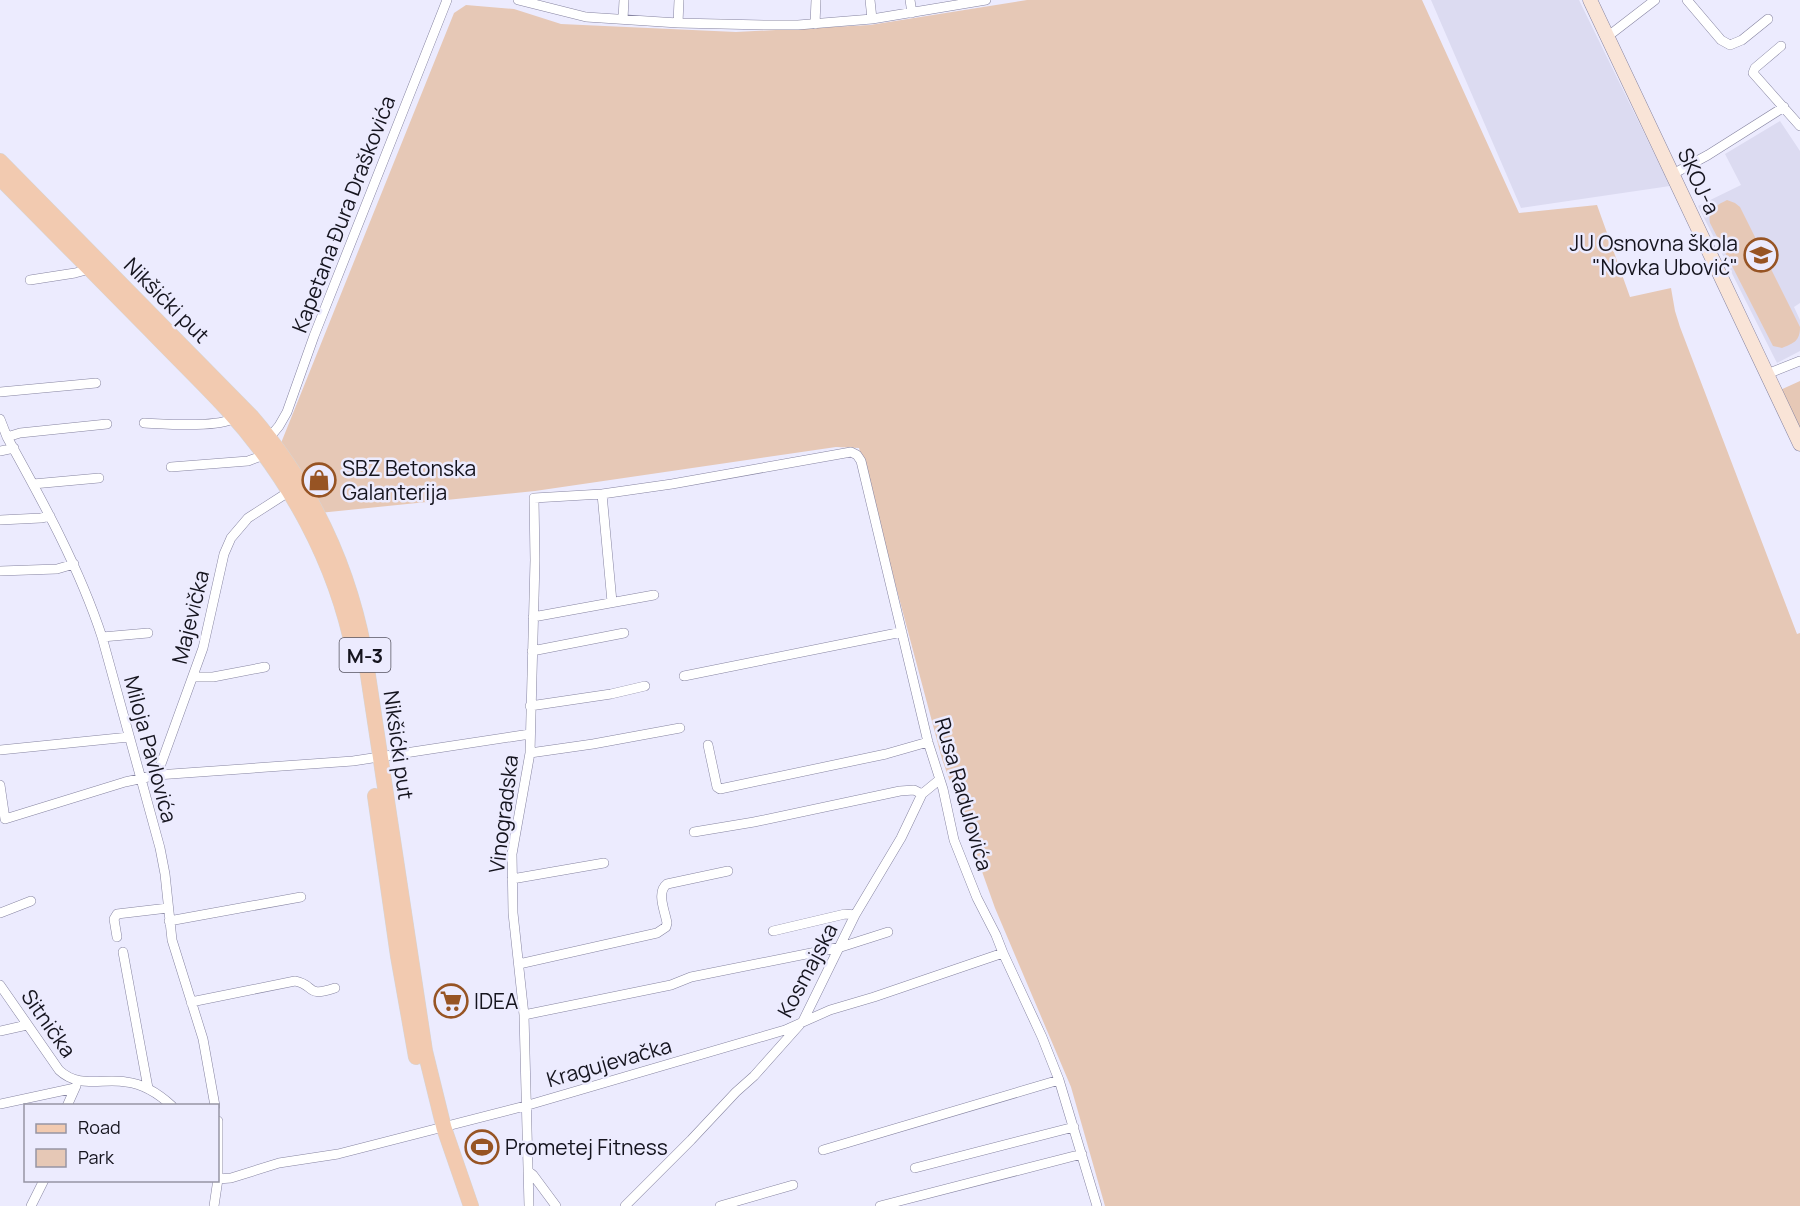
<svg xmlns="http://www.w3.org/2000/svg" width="1800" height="1206" viewBox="0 0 1800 1206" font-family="Manrope,sans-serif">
  <rect width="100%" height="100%" fill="#ecebfe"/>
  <path fill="#dcdbf1" d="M 1431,0 L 1579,0 L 1670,186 L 1521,208 Z
    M 1780,121 L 1800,151 L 1800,303 L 1794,307 L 1800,320 L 1800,351 L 1777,363 L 1698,206 L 1741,185 L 1725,154 Z"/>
  <path fill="#e6c8b6" d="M 1027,0 L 1422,0 L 1519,213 L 1597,205 L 1630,297 L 1671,288 L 1675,311 L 1680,327 L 1797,634 L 1800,633 L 1800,1206 L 1105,1206 L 1071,1087 L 995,908 L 942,759 L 859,448 L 836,447 L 535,491 L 319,513 L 277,453 L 454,13 L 466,5 L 514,9 L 561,24 L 736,32 L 870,25 Z
    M 1727,200 L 1735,203 L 1740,207 L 1800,327 C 1800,341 1794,343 1782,348 L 1773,346 L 1710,223 C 1707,210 1717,205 1727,200 Z
    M 1800,381 L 1800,436 L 1778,391 Z"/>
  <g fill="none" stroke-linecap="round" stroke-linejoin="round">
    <g stroke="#8684a1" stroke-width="10">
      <path id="minor" d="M 518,0 L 586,17 L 678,23 L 765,25 L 798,25 L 872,19 L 986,0
        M 870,0 L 872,19
        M 910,0 L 912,13
        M 1687,0 L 1721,40 L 1730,45 L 1742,40 L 1768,19
        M 623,19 L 624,0
        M 678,23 L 679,0
        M 815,24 L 816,0
        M 1607,37 L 1655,0
        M 1781,46 L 1755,68 L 1753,73 L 1800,126
        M 1673,174 L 1708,155 L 1784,107
        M 30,280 L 75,273 L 90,269
        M 1767,374 L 1800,361
        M 0,392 L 96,383
        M 0,419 L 7,437 C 43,502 79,567 102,637 L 160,848 L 165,874 L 172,940 L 203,1039 L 215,1106
        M 144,423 C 166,424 216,428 235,418
        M 7,437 L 20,433 L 107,424
        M 269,438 L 279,426 L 287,412 L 314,336 L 447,0
        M 0,451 L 14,448
        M 171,467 L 248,461 L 264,455
        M 33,484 L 99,478
        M 602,494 L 612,602
        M 0,520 L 41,518 L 50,516
        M 0,571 L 57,569 L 74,564
        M 533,617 L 654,595
        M 102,637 L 148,633
        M 532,651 L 624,633
        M 684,676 L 902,632
        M 194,677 L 213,677 L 265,667
        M 530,706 L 611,694 L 645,686
        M 708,745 L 717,787 L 720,789 L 886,754 L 928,742
        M 0,750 L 129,737
        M 530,753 L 593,744 L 680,728
        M 157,775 L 203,648 L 224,554 L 231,538 L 248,518 L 290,491
        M 0,785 L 5,819 L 125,782 L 157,775 L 353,761 L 530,734
        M 694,832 L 754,822 L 900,791 L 914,790 L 922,794
        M 512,879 L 604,863
        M 0,913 L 31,901
        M 169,921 L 301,897
        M 773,931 L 845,914 L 855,915
        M 117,937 L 114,919 L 117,914 L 168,908
        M 123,952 L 148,1088
        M 519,964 L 657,933 L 666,927 L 667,923 C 665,911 656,892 667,884 L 728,871
        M 0,985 L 59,1070 C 79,1089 102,1078 126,1082 C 144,1084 159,1094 172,1106
        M 191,1002 L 295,981 C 316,985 305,998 335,988
        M 524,1015 L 671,985 L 691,977 L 841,947 L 888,932
        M 0,1031 L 27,1025
        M 0,1104 L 75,1088
        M 67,1106 L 76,1086
        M 823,1150 L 1059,1080
        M 915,1168 L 1074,1127
        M 528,1171 L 533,1175 L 556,1206
        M 218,1179 L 231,1178 L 279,1163 L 338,1154 L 525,1106 L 785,1030 L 830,1010 L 874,997 L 1003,953
        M 31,1206 L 44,1180
        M 214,1206 L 218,1179 L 218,1121
        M 529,1206 L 524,1015 L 513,913 L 512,854 L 530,753 L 535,560 L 534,498 L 602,494 L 672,484 L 851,452 L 857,455 L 861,461 L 928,742 L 943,789 L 954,840 L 977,898 L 996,935 L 1003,953 L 1042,1037 L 1059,1080 L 1097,1206
        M 625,1206 L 691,1140 L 736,1092 L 754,1076 L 803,1021 L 855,915 L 901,838 L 922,794 L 939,780
        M 720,1206 L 793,1185
        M 880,1206 L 1082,1154"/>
    </g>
    <g stroke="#8684a1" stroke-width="15">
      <path id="secondary" d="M 1590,0 L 1800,444"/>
    </g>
    <g stroke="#d5d5d6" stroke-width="16">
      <path id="primary" d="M 0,161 L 251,416 C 309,483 347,562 364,649 L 425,1051 L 444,1128 L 471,1206
        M 0,178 C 50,229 100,279 150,330 C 175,356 201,381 226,408 C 289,477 336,562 354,654
        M 375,796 L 398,956 L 416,1057"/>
    </g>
    <use href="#minor" stroke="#fff" stroke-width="9"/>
    <use href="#secondary" stroke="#f9e4d7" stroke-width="14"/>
    <use href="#primary" stroke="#f2cab0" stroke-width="15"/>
  </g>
  <defs>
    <g id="school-ring" transform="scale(1.725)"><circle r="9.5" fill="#ecebfe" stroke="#975424" stroke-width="1.5"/><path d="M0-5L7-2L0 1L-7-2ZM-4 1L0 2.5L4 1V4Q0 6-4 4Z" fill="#975424"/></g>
    <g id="shop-ring" transform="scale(1.725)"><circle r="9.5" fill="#ecebfe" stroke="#975424" stroke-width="1.5"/><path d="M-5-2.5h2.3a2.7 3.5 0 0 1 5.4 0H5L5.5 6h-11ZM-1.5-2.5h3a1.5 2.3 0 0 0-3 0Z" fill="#975424"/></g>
    <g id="supermarket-ring" transform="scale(1.725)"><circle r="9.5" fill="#ecebfe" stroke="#975424" stroke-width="1.5"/><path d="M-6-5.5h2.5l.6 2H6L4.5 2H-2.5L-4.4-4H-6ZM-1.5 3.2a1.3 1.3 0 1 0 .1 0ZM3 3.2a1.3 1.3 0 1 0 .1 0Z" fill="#975424"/></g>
    <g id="stadium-ring" transform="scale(1.725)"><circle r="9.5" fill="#ecebfe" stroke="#975424" stroke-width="1.5"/><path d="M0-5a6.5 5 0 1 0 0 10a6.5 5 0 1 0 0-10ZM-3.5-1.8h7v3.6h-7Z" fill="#975424"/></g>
  </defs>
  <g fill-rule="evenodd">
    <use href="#school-ring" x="1761" y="255"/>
    <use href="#shop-ring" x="319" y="480"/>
    <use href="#supermarket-ring" x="451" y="1001"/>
    <use href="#stadium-ring" x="482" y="1147"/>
  </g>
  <g text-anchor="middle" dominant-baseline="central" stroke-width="5" stroke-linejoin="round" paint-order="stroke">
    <rect fill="#ecebfe" stroke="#565461" stroke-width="1.5" x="339.5" y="638" width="51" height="34" rx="4.5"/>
    <g font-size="20" font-weight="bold" fill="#15141e">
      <text x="365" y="655">M-3</text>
    </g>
    <g font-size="21" fill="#15141e" stroke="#ecebfe">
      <text transform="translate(1699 181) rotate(65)">SKOJ-a</text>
      <text transform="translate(343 214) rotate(-69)">Kapetana Đura Draškovića</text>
      <text transform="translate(167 300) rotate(45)">Nikšićki put</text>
      <text transform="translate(190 617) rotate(-76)">Majevička</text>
      <text transform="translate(399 745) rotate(82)">Nikšićki put</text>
      <text transform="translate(151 749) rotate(75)">Miloja Pavlovića</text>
      <text transform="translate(964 794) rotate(74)">Rusa Radulovića</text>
      <text transform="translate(503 814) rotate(-83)">Vinogradska</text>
      <text transform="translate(807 970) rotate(-62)">Kosmajska</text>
      <text transform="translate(49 1023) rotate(55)">Sitnička</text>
      <text transform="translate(609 1062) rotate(-16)">Kragujevačka</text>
    </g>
    <g font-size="21" fill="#15141e" stroke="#ecebfe" text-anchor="start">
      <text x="1738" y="243" text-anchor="end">JU Osnovna škola<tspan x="1738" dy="24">"Novka Ubović"</tspan></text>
      <text x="342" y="468">SBZ Betonska<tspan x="342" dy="24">Galanterija</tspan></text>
      <text x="474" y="1001">IDEA</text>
      <text x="505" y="1147">Prometej Fitness</text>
    </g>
  </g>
  <rect x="24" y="1104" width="195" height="78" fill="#ecebfe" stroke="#9695a4" stroke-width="1.5"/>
  <rect x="36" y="1124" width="30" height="9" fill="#f2cab0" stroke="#9695a4" stroke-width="1.5"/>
  <text x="78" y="1134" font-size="18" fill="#15141e">Road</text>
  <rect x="36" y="1149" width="30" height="18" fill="#e6c8b6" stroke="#9695a4" stroke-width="1.5"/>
  <text x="78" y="1164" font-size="18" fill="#15141e">Park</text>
</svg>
